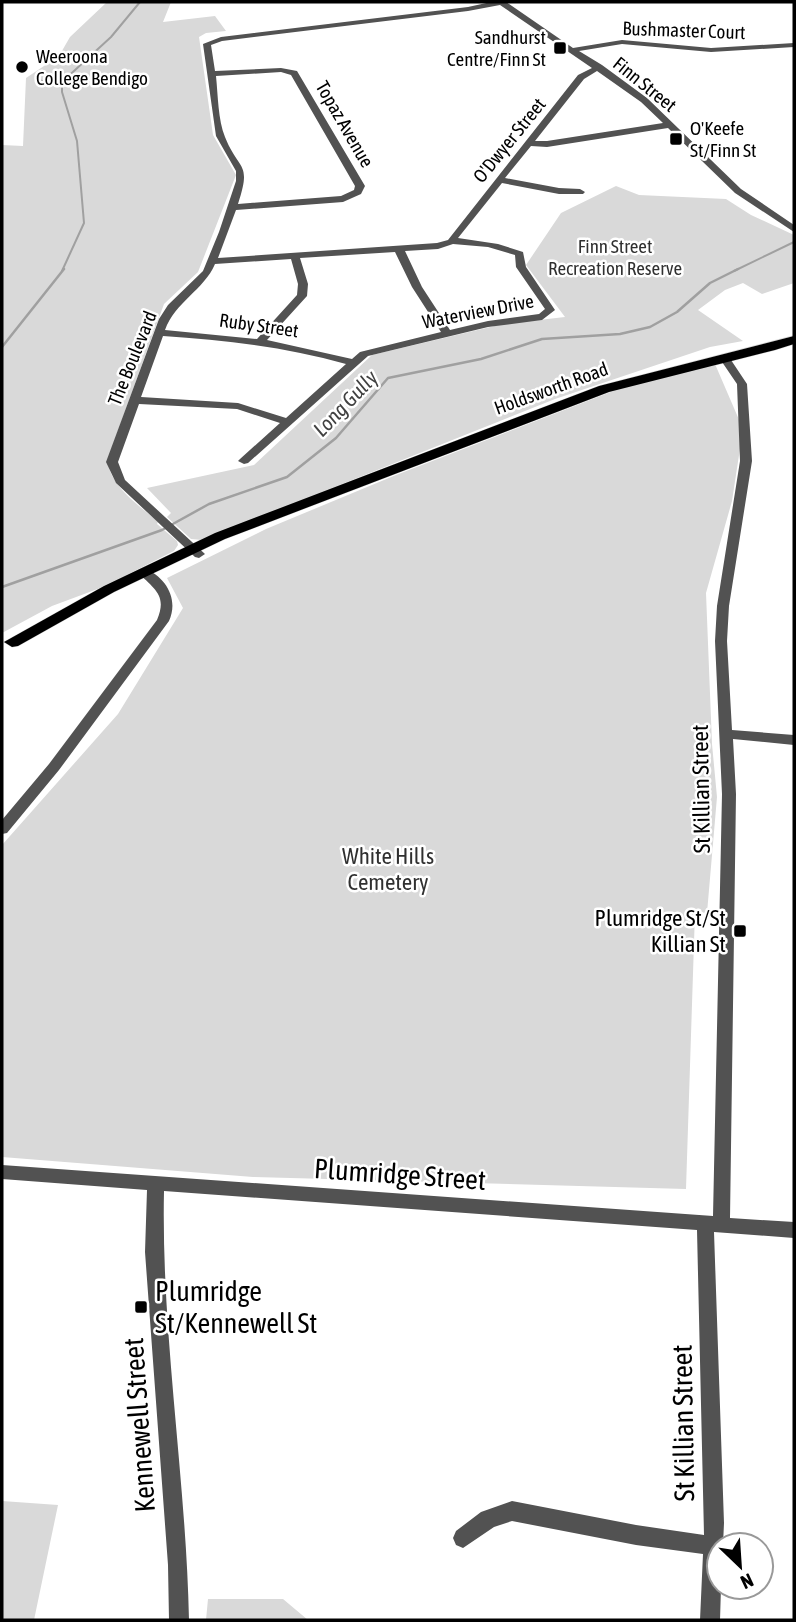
<svg xmlns="http://www.w3.org/2000/svg" width="796" height="1622" viewBox="0 0 796 1622" font-family="'Asap Condensed',sans-serif">
  <rect width="100%" height="100%" fill="#fff"/>
  <path fill="#d9d9d9" d="M 107,2 L 171,2 L 163,22 L 215,16 L 226,31 L 206,33 L 199,37 L 213,135 L 236,175 L 198,272 L 164,304 L 108,458 C 107,485 141,506 158,522 L 157,524 L 177,541 L 178,545 L 174,551 L 103,587 L 52,606 L 2,633 L 2,145 L 23,146 L 26,78 L 59,56 L 70,37 Z
    M 616,186 L 639,195 L 726,199 L 751,215 L 794,235 L 794,283 L 762,294 L 743,283 L 725,290 L 698,310 L 743,341 L 710,347 L 555,399 L 202,540 L 191,539 L 167,517 L 171,513 L 147,488 L 254,465 L 372,355 L 503,324 L 565,317 L 526,265 L 561,213 Z
    M 715,364 L 743,429 L 732,501 L 706,593 L 712,744 L 717,797 L 707,913 L 695,912 L 686,1189 L 253,1177 L 2,1157 L 2,845 L 118,714 L 183,608 L 167,578 L 266,529 L 396,475 L 634,383 Z
    M 2,1501 L 58,1505 L 34,1620 L 2,1620 Z
    M 208,1599 L 283,1599 L 308,1620 L 206,1620 Z"/>
  <g fill="none" stroke-linecap="round" stroke-linejoin="round">
    <path stroke="#a0a0a0" stroke-width="2" d="M 38,80 L 62,85
      M 62,271 L 84,223 L 77,141 L 62,92 L 62,82 L 111,37 L 140,2
      M 734,271 L 794,242"/>
    <path stroke="#a0a0a0" stroke-width="2.5" d="M 2,347 L 64,269
      M 2,587 L 162,530 L 209,504 L 287,477 L 336,438 L 388,378 L 481,359 L 542,339 L 620,334 L 650,327 L 677,312 L 710,283 L 738,269"/>
    <g stroke="#dbdbdb" stroke-width="1">
      <path id="major" d="M 794,336 L 794,344 L 775,350 L 609,392 L 225,539 L 114,592 L 18,646 L 12,647 L 4,642 L 104,586 L 215,533 L 599,386 Z"/>
    </g>
    <path fill="#525252" fill-rule="evenodd" d="M 491,2 L 506,2 L 573,48 L 622,40 L 711,48 L 794,43 L 794,47 L 711,52 L 622,44 L 579,51 L 602,65 L 647,98 L 741,189 L 794,225 L 794,232 L 735,193 L 668,128 L 547,147 L 531,146 L 505,178 L 559,188 L 580,189 L 585,192 L 583,194 L 559,194 L 502,183 L 458,238 L 498,244 L 523,252 L 526,267 L 555,310 L 542,320 L 488,327 L 368,356 L 248,463 L 244,464 L 238,461 L 240,459 L 280,423 L 237,409 L 139,404 L 118,462 L 125,480 L 205,554 L 199,558 L 195,557 L 116,483 L 106,462 L 159,319 L 168,305 L 203,271 L 219,232 L 236,181 L 236,171 L 216,136 L 203,44 L 221,37 L 468,7 ZM 500,5 L 592,68 L 578,75 L 448,240 L 437,243 L 218,258 L 236,210 L 343,202 L 361,194 L 365,186 L 297,71 L 281,68 L 215,71 L 211,45 L 222,41 L 468,11 ZM 597,71 L 641,102 L 663,123 L 547,141 L 535,141 L 584,79 ZM 281,72 L 291,75 L 355,186 L 354,190 L 341,196 L 238,204 C 252,161 239,172 225,137 C 218,120 218,95 216,76 ZM 453,244 L 488,247 L 515,255 L 516,267 L 545,309 L 539,314 L 488,321 L 450,330 L 422,287 L 405,251 L 438,249 ZM 395,252 L 412,287 L 441,332 L 360,352 L 352,359 L 267,340 L 307,296 L 308,284 L 300,258 ZM 291,259 L 298,284 L 297,295 L 257,339 L 165,330 C 175,302 204,290 215,264 ZM 163,336 C 225,340 286,347 346,364 L 286,418 L 238,403 L 141,397 Z
      M 725,356 L 729,357 L 747,384 L 752,461 L 729,606 L 727,641 L 732,730 L 794,735 L 794,745 L 733,739 L 736,794 L 730,1218 L 794,1222 L 794,1238 L 714,1232 L 724,1523 L 723,1545 L 719,1545 L 719,1587 L 721,1587 L 720,1620 L 700,1620 L 703,1554 L 636,1545 L 512,1521 L 494,1527 L 463,1548 L 456,1545 L 453,1538 L 456,1531 L 481,1512 L 512,1501 L 636,1525 L 704,1535 L 697,1230 L 164,1191 C 161,1334 186,1477 189,1620 L 169,1620 L 168,1565 L 145,1252 L 147,1190 L 2,1179 L 2,1165 L 713,1216 L 722,794 L 715,641 L 717,606 L 740,461 L 737,384 L 720,359 Z
      M 144,568 C 166,577 179,599 169,621 L 59,770 L 7,833 L 2,834 L 2,820 L 49,764 L 157,620 C 168,594 153,589 138,572 Z"/>
    <use href="#major" fill="#000" fill-rule="evenodd"/>
  </g>
  <g fill="#000" stroke="#fff" stroke-width="2.5">
    <rect x="553" y="41" width="14" height="14" rx="3.5"/>
    <circle cx="22" cy="67" r="7"/>
    <rect x="669" y="132" width="14" height="14" rx="3.5"/>
    <rect x="733" y="924" width="14" height="14" rx="3.5"/>
    <rect x="134" y="1300" width="14" height="14" rx="3.5"/>
  </g>
  <g text-anchor="middle" dominant-baseline="central" stroke-width="5" stroke-linejoin="round" paint-order="stroke">
    <g font-size="19" fill="#000" stroke="#fff">
      <text transform="translate(684 30) rotate(2)">Bushmaster Court</text>
      <text transform="translate(645 84) rotate(39)">Finn Street</text>
      <text transform="translate(345 124) rotate(60)">Topaz Avenue</text>
      <text transform="translate(509 140) rotate(-51)">O'Dwyer Street</text>
      <text transform="translate(478 311) rotate(-11)">Waterview Drive</text>
      <text transform="translate(259 325) rotate(8)">Ruby Street</text>
      <text transform="translate(132 358) rotate(-68)">The Boulevard</text>
      <text transform="translate(551 388) rotate(-20)">Holdsworth Road</text>
    </g>
    <g font-size="19" fill="#000" stroke="#fff" text-anchor="start">
      <text x="546" y="37" text-anchor="end">Sandhurst<tspan x="546" dy="22">Centre/Finn St</tspan></text>
      <text x="36" y="56">Weeroona<tspan x="36" dy="22">College Bendigo</tspan></text>
      <text x="690" y="128">O'Keefe<tspan x="690" dy="22">St/Finn St</tspan></text>
    </g>
    <g font-size="19" fill="#303030" stroke="#fff">
      <text x="615" y="246">Finn Street<tspan x="615" dy="22">Recreation Reserve</tspan></text>
    </g>
    <g font-size="21" font-style="italic" fill="#414141" stroke="#fff">
      <text transform="translate(345 403) rotate(-46)">Long Gully</text>
    </g>
    <g font-size="23" fill="#000" stroke="#fff">
      <text transform="translate(701 789) rotate(-91)">St Killian Street</text>
    </g>
    <g font-size="23" fill="#303030" stroke="#fff">
      <text x="388" y="856">White Hills<tspan x="388" dy="26">Cemetery</tspan></text>
    </g>
    <g font-size="23" fill="#000" stroke="#fff" text-anchor="end">
      <text x="726" y="918">Plumridge St/St<tspan x="726" dy="26">Killian St</tspan></text>
    </g>
    <g font-size="28" fill="#000" stroke="#fff">
      <text transform="translate(400 1174) rotate(4)">Plumridge Street</text>
      <text transform="translate(683 1423) rotate(-91)">St Killian Street</text>
      <text transform="translate(139 1425) rotate(-94)">Kennewell Street</text>
    </g>
    <g font-size="28" fill="#000" stroke="#fff" text-anchor="start">
      <text x="155" y="1291">Plumridge<tspan x="155" dy="32">St/Kennewell St</tspan></text>
    </g>
  </g>
  <rect width="796" height="1622" fill="none" stroke="#000000" stroke-width="7"/>
  <g transform="translate(740 1566) rotate(155)"><circle r="33" fill="#ffffff" stroke="#999999" stroke-width="2"/>
  <path d="M0-5L12 26L0 18L-12 26Z" fill="#000000"/>
  <text y="-10" font-size="19" font-weight="bold" text-anchor="middle" fill="#000000">N</text>
  </g>
</svg>
